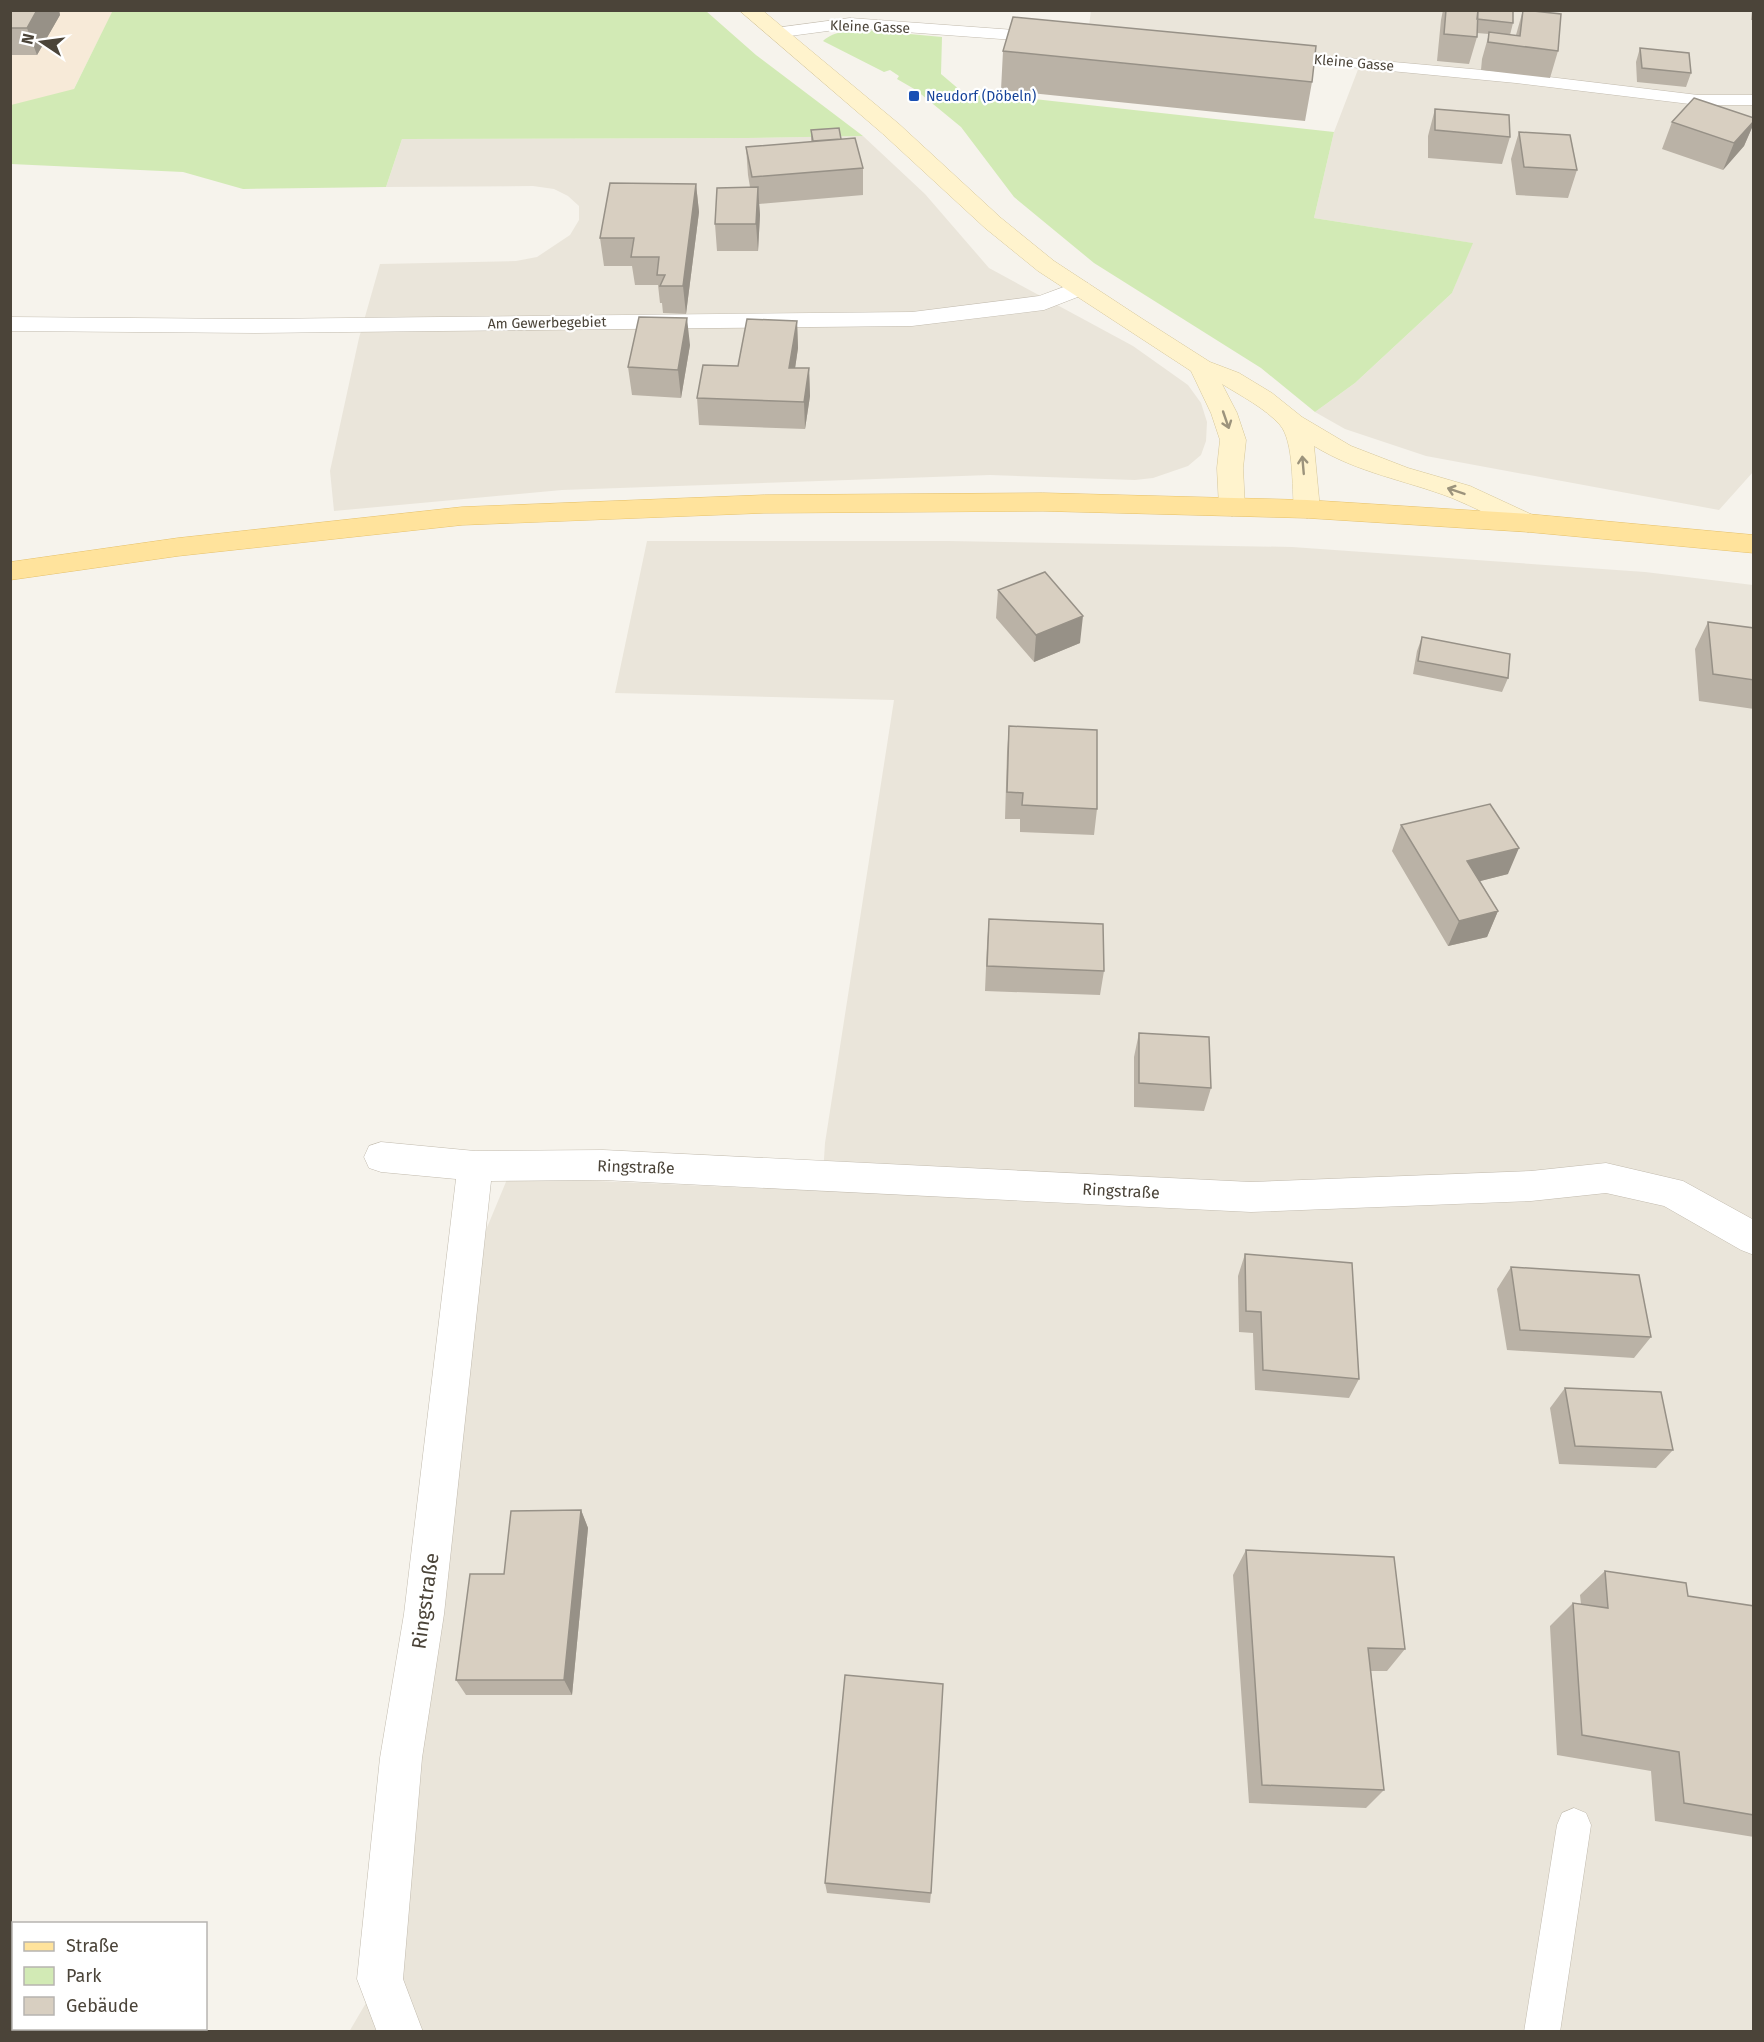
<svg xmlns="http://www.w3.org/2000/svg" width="1764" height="2042" viewBox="0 0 1764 2042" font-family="'Fira Sans',sans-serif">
  <rect width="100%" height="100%" fill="#f6f3ec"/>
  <path fill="#eae5da" d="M 1091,10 L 1753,11 L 1753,472 L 1719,510 L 1426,456 L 1345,429 L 1315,412 L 1355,383 L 1452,293 L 1472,243 L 1314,218 L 1334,132 L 1362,59 L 1088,35 Z
    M 863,136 L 925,194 L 989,268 L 1133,346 L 1188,385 L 1201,403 L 1207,422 L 1206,441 L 1201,455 L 1188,466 L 1153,478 L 1135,480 L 990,475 L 562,490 L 334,511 L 330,471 L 359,338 L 380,264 L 516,261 L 537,257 L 570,235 L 579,220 L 579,206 L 568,196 L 554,189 L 533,186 L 386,187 L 402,139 L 747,138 Z
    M 647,541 L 948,541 L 1292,547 L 1645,572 L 1753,585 L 1753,2031 L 349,2032 L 380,1979 L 472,1348 L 486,1230 L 508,1177 L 822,1191 L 825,1143 L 894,700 L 615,693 Z"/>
  <path fill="#f7ead8" d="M 11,11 L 113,11 L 36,164 L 11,164 Z"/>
  <path fill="#d2eab5" d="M 113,10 L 706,11 L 756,55 L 863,136 L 747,138 L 402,139 L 386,187 L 243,189 L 183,172 L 11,164 L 11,105 L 74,89 Z
    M 866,30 L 942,37 L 941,74 L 961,91 L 1334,132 L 1314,218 L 1473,243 L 1452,293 L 1355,383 L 1315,412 L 1261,368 L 1094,263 L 1014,197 L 961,127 L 916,90 L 897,79 L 899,76 L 890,70 L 884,72 L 823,41 C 835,30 851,31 866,30 Z"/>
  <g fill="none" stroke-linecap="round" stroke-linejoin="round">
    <g stroke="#c2bbae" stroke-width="1">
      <path id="service" d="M 850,18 L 1042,32 L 1050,37 L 1042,42 L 850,28 L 775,38 L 767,33 L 775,28 Z
        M 1282,52 L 1516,73 L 1698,95 L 1754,95 L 1754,105 L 1698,105 L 1516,83 L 1276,60 L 1274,57 Z
        M 1574,1808 L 1586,1813 L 1591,1825 L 1560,2032 L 1524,2032 L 1557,1825 L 1562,1813 Z"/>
    </g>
    <g stroke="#c2bbae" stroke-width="1">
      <path id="minor" d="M 1080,281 L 1088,283 L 1092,288 L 1088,293 L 1044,310 L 912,326 L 255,333 L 10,331 L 10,317 L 255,319 L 912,312 L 1039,296 Z
        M 381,1142 L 475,1151 L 603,1150 L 1251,1182 L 1531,1171 L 1606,1163 L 1683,1181 L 1754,1220 L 1754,1255 L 1741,1250 L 1664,1206 L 1606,1193 L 1531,1201 L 1251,1212 L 603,1180 L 491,1181 L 444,1614 L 422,1758 L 403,1979 L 423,2032 L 377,2032 L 357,1979 L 380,1758 L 404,1614 L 456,1179 L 381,1172 L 369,1168 L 364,1157 L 369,1146 Z"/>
    </g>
    <g stroke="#d6c79b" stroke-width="1">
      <path id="secondary" d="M 739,10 L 762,10 L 899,124 L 1001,218 L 1054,261 L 1141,318 L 1210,362 L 1239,373 L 1272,393 L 1302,417 L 1351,446 L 1408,468 L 1470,486 L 1537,517 L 1541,523 L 1537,529 L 1528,532 L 1519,529 C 1496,519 1474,507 1452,498 C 1405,480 1358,473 1314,446 L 1320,509 L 1316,515 L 1307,518 L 1298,515 L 1294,509 C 1292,488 1294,441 1280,425 C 1265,408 1241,396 1222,384 L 1237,413 L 1246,440 L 1243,468 L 1245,507 L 1241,513 L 1232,516 L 1223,513 L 1219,507 L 1217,468 L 1220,440 L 1211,413 L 1191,371 L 1038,271 L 985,228 L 883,134 Z"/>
    </g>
    <g stroke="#e6c16a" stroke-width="1">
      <path id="primary" d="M 1043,493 L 1307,500 L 1528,514 L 1754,535 L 1754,553 L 1528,532 L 1307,518 L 1043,511 L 764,513 L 462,525 L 178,556 L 10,580 L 10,562 L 178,538 L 462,507 L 764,495 Z"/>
    </g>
    <use href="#service" fill="#fff" fill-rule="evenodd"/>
    <use href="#minor" fill="#fff" fill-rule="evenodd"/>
    <use href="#secondary" fill="#fff3cd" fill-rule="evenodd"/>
    <use href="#primary" fill="#ffe39c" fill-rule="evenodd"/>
  </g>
  <path fill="#bab2a6" d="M 10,10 L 59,10 L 60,15 L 37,55 L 10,55 Z
    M 1443,10 L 1513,23 L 1510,35 L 1516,35 L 1523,10 L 1558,51 L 1550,78 L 1481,70 L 1482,59 L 1489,34 L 1477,33 L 1477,37 L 1469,64 L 1437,61 L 1441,20 Z
    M 1752,10 L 1754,10 L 1754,20 L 1751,20 Z
    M 1640,48 L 1691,73 L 1686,87 L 1637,82 L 1636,62 Z
    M 1003,51 L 1312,82 L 1305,121 L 1001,90 Z
    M 1435,109 L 1510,137 L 1502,164 L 1428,158 L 1428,136 Z
    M 1754,121 L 1754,123 L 1744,146 L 1723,170 L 1662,149 L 1672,122 Z
    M 811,130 L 841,139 L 863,168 L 863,195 L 759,204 L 760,215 L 758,251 L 717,251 L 715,224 L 750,187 L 748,175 L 746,147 L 811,142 Z
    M 1519,132 L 1577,170 L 1568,198 L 1516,195 L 1511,159 Z
    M 696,184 L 699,212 L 686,314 L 663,313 L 662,303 L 660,303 L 658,285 L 635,285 L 632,266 L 604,266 L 600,238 Z
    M 797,321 L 798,348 L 795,368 L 809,368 L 810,396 L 805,429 L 699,425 L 697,398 Z
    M 690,345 L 681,398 L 632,395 L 628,367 Z
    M 998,590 L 1080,643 L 1034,662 L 996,618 Z
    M 1708,622 L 1754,628 L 1754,709 L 1699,701 L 1695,649 Z
    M 1422,637 L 1508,678 L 1502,692 L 1413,674 L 1417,651 Z
    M 1009,726 L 1097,809 L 1094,835 L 1020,832 L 1020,819 L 1005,819 L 1007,752 Z
    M 1401,825 L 1508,874 L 1480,881 L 1498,911 L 1487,937 L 1448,946 L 1392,851 Z
    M 989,919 L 1104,971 L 1100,995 L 985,991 L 987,944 Z
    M 1139,1033 L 1211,1088 L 1204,1111 L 1134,1107 L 1134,1057 Z
    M 1245,1254 L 1359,1379 L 1349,1398 L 1255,1390 L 1253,1333 L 1239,1332 L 1238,1276 Z
    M 1511,1267 L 1651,1337 L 1634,1358 L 1507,1350 L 1497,1289 Z
    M 1565,1388 L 1673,1450 L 1656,1468 L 1559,1464 L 1550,1408 Z
    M 581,1510 L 588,1528 L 572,1695 L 466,1695 L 456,1680 L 504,1574 Z
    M 1246,1550 L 1405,1649 L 1387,1671 L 1371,1671 L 1384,1790 L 1366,1808 L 1249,1803 L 1233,1575 Z
    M 1605,1571 L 1688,1596 L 1754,1606 L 1754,1837 L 1655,1821 L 1651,1771 L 1557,1755 L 1550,1626 L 1573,1603 L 1581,1604 L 1580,1595 Z
    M 825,1883 L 931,1893 L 930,1903 L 827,1893 Z"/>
  <path fill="#979187" d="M 37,10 L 59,10 L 60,15 L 37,55 L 27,28 Z
    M 1754,121 L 1754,123 L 1744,146 L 1723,170 L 1734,143 Z
    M 696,184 L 699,212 L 686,314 L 683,286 Z
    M 758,187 L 760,215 L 758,251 L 756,224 Z
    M 687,318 L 690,345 L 681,398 L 678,370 Z
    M 797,321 L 798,348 L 791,396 L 789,368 Z
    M 809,368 L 810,396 L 805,429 L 804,402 Z
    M 1083,616 L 1080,643 L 1034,662 L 1036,635 Z
    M 1519,848 L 1508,874 L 1457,887 L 1467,861 Z
    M 1498,911 L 1487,937 L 1448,946 L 1459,921 Z
    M 581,1510 L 588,1528 L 572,1695 L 564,1680 Z"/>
  <path fill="#d8cfc1" stroke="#979187" stroke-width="1.5" d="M 10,10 L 37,10 L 27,28 L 10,28 Z
    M 1446,10 L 1478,10 L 1477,37 L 1444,34 Z
    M 1478,10 L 1513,10 L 1513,23 L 1477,19 Z
    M 1523,10 L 1561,14 L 1558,51 L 1488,42 L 1489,32 L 1520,36 Z
    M 1013,17 L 1316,46 L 1312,82 L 1003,51 Z
    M 1640,48 L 1689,53 L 1691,73 L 1642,68 Z
    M 1694,98 L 1754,118 L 1754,121 L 1734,143 L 1672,122 Z
    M 1435,109 L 1509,115 L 1510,137 L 1435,130 Z
    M 839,128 L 841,139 L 813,141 L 811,130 Z
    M 1519,132 L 1570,135 L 1577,170 L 1524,167 Z
    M 855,138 L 863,168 L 752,177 L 746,147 Z
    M 610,183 L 696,184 L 683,286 L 660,286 L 665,275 L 657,275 L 659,257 L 631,257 L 634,238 L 600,238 Z
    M 758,187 L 756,224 L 715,224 L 717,188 Z
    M 639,317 L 687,318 L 678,370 L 628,367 Z
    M 747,319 L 797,321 L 789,368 L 809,368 L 804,402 L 697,398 L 703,365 L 738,366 Z
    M 1045,572 L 1083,616 L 1036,635 L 998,590 Z
    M 1708,622 L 1754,628 L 1754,680 L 1713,674 Z
    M 1422,637 L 1510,654 L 1508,678 L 1418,661 Z
    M 1009,726 L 1097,730 L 1097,809 L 1022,805 L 1023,793 L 1007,792 Z
    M 1490,804 L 1519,848 L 1467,861 L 1498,911 L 1459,921 L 1401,825 Z
    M 989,919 L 1103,924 L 1104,971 L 987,966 Z
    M 1139,1033 L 1209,1037 L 1211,1088 L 1139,1083 Z
    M 1245,1254 L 1352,1263 L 1359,1379 L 1263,1370 L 1261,1312 L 1246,1311 Z
    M 1511,1267 L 1639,1275 L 1651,1337 L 1520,1330 Z
    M 1565,1388 L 1661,1392 L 1673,1450 L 1575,1446 Z
    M 581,1510 L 564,1680 L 456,1680 L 470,1574 L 504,1574 L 511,1511 Z
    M 1246,1550 L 1394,1557 L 1405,1649 L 1368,1648 L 1384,1790 L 1262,1785 Z
    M 1605,1571 L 1686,1583 L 1688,1596 L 1754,1606 L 1754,1815 L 1684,1803 L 1679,1752 L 1582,1735 L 1573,1603 L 1608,1608 Z
    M 845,1675 L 943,1684 L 931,1893 L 825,1883 Z"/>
  <defs><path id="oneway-shaft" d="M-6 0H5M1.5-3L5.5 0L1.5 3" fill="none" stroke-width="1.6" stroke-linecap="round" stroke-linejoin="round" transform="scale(1.5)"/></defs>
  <g stroke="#9c937c">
    <use href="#oneway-shaft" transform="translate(1226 420) rotate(71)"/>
    <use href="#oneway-shaft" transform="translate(1303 465) rotate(-95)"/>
    <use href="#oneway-shaft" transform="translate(1456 491) rotate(-161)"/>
  </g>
  <rect fill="#1a4fb4" stroke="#fff" stroke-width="2" x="908" y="90" width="12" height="12" rx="3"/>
  <g text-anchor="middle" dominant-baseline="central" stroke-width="4.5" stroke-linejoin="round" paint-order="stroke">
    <g font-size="14" fill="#4b4439" stroke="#fff">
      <text transform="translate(870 27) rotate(2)">Kleine Gasse</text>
      <text transform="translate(1354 63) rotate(5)">Kleine Gasse</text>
      <text transform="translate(547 323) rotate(-1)">Am Gewerbegebiet</text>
    </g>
    <g font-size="14" fill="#164399" stroke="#fff" text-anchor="start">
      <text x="926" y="96">Neudorf (Döbeln)</text>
    </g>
    <g font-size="16" fill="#4b4439" stroke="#fff">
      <text transform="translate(636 1167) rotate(2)">Ringstraße</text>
      <text transform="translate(1121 1191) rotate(3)">Ringstraße</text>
    </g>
    <g font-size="20" fill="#4b4439" stroke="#fff">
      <text transform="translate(425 1601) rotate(-82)">Ringstraße</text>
    </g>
  </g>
  <rect width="1764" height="2042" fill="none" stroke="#4b4439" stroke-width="24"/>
  <rect x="12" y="1922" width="195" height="108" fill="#ffffff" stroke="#b7b4b0" stroke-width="1.5"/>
  <rect x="24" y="1942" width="30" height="9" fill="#ffe39c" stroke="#b7b4b0" stroke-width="1.5"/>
  <text x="66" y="1952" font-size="18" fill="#4b4439">Straße</text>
  <rect x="24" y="1967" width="30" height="18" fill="#d2eab5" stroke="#b7b4b0" stroke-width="1.5"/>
  <text x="66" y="1982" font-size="18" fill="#4b4439">Park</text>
  <rect x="24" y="1997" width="30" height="18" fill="#d8cfc1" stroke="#b7b4b0" stroke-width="1.5"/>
  <text x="66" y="2012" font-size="18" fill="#4b4439">Gebäude</text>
  <g transform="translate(42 42) rotate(283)" stroke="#ffffff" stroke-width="4.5" paint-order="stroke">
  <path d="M0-4.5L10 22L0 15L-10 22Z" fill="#4b4439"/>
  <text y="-9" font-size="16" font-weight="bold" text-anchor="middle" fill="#4b4439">N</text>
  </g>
</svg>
